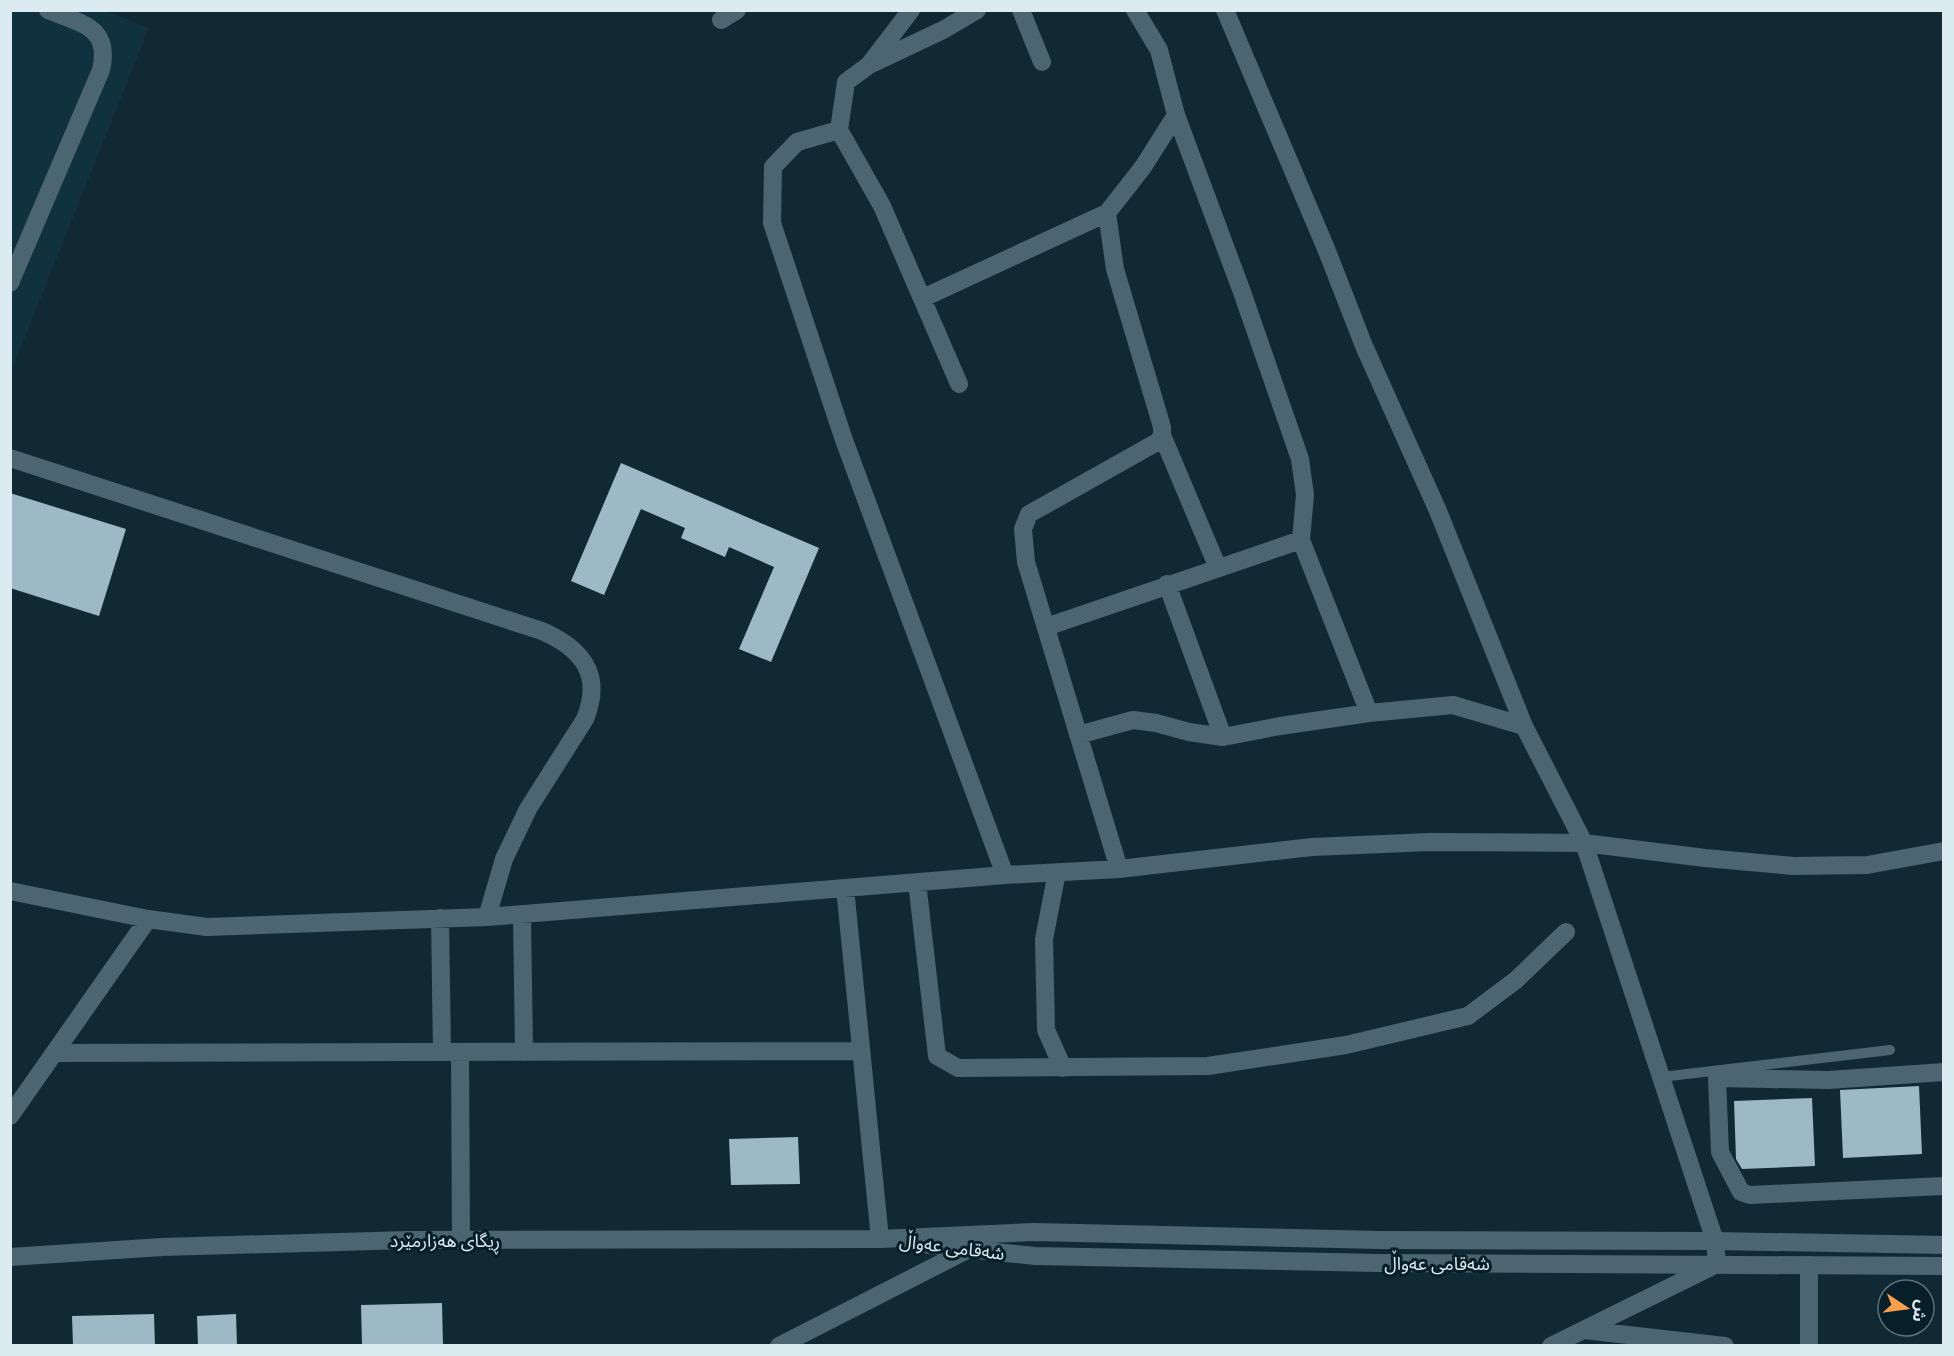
<svg xmlns="http://www.w3.org/2000/svg" width="1954" height="1356" viewBox="0 0 1954 1356" font-family="'Source Serif 4','Noto Sans Arabic',serif">
  <rect width="100%" height="100%" fill="#112932"/>
  <path fill="#10323f" d="M 11,11 L 106,11 L 149,28 L 13,367 L 11,366 Z"/>
  <path fill="#9db9c5" d="M 621,463 L 819,548 L 771,662 L 739,649 L 774,567 L 729,547 L 725,557 L 681,538 L 685,528 L 641,509 L 604,595 L 571,581 Z
    M 10,493 L 126,529 L 99,616 L 10,588 Z
    M 1919,1086 L 1922,1154 L 1843,1158 L 1840,1090 Z
    M 1812,1098 L 1815,1166 L 1742,1169 L 1736,1159 L 1734,1101 Z
    M 798,1137 L 800,1184 L 731,1185 L 729,1139 Z
    M 442,1303 L 443,1346 L 362,1346 L 361,1305 Z
    M 154,1314 L 155,1346 L 73,1346 L 72,1316 Z
    M 236,1314 L 237,1346 L 198,1346 L 197,1316 Z"/>
  <g fill="none" stroke-linecap="round" stroke-linejoin="round">
    <path stroke="#4c6671" stroke-width="10" d="M 1661,1077 L 1890,1050"/>
    <path stroke="#4c6671" stroke-width="18" d="M 911,10 L 869,65 L 846,82 L 839,130 L 882,206 L 959,384
      M 1021,10 L 1042,62
      M 1135,10 L 1159,50 L 1176,115 L 1242,292 L 1300,459 L 1305,495 L 1301,540 L 1369,713
      M 1225,10 L 1327,251 L 1364,346 L 1438,511 L 1524,726 L 1584,843 L 1715,1241 L 1717,1264 L 1551,1346
      M 721,20 L 737,10
      M 871,64 L 943,30 L 977,10
      M 839,130 L 797,142 L 773,167 L 772,223 L 844,440 L 1005,875
      M 10,283 L 101,70 C 111,27 82,24 48,10
      M 923,298 L 1107,213
      M 1162,435 L 1218,568
      M 10,458 L 542,631 C 583,649 603,675 585,719 L 528,809 L 504,859 L 487,917
      M 1167,584 L 1223,737
      M 1046,627 L 1301,540
      M 1078,735 L 1133,720 L 1156,723 L 1189,732 L 1223,737 L 1280,726 L 1369,713 L 1453,705 L 1524,726
      M 1119,869 L 1026,562 L 1023,529 L 1029,514 L 1159,441 L 1162,435 L 1162,427 L 1115,269 L 1107,213 L 1143,167 L 1176,115
      M 1057,872 L 1044,939 L 1046,1030 L 1063,1068
      M 917,882 L 937,1056 L 958,1068 L 1208,1066 L 1346,1045 L 1468,1016 L 1516,980 L 1566,932
      M 845,888 L 880,1239
      M 10,891 L 148,919 L 207,927 L 487,917 L 1005,875 L 1119,869 L 1312,847 L 1430,842 L 1584,843 L 1705,858 L 1793,866 L 1867,865 L 1944,851
      M 522,914 L 524,1052
      M 440,918 L 442,1052
      M 460,1052 L 461,1240
      M 54,1053 L 861,1051
      M 1944,1072 L 1829,1080 L 1717,1078 L 1720,1152 L 1741,1192 L 1750,1195 L 1944,1186
      M 10,1116 L 148,919
      M 1809,1265 L 1809,1346
      M 1584,1330 L 1725,1346
      M 779,1346 L 967,1250"/>
    <path stroke="#4c6671" stroke-width="18" d="M 929,1245 L 1035,1256 L 1378,1263 L 1944,1266
      M 10,1257 L 162,1247 L 408,1240 L 880,1239 L 1034,1232 L 1380,1240 L 1715,1241 L 1944,1245"/>
  </g>
  <g text-anchor="middle" dominant-baseline="central" stroke-width="6" stroke-linejoin="round" paint-order="stroke">
    <g font-size="18" fill="#dceaf1" stroke="#071f28">
      <text x="445" y="1240">ڕیگای هەزارمێرد</text>
      <text transform="translate(952 1247) rotate(7)">شەقامی عەواڵ</text>
      <text x="1437" y="1263">شەقامی عەواڵ</text>
    </g>
  </g>
  <rect width="1954" height="1356" fill="none" stroke="#dceaf1" stroke-width="24"/>
  <g transform="translate(1906 1308) rotate(103)"><circle r="28" fill="#071f28" stroke="#5c7078" stroke-width="1.5"/>
  <path d="M0-4.5L10 22L0 15L-10 22Z" fill="#f9a04d"/>
  <text y="-9" font-size="16" font-weight="bold" text-anchor="middle" fill="#dceaf1">ش</text>
  </g>
</svg>
